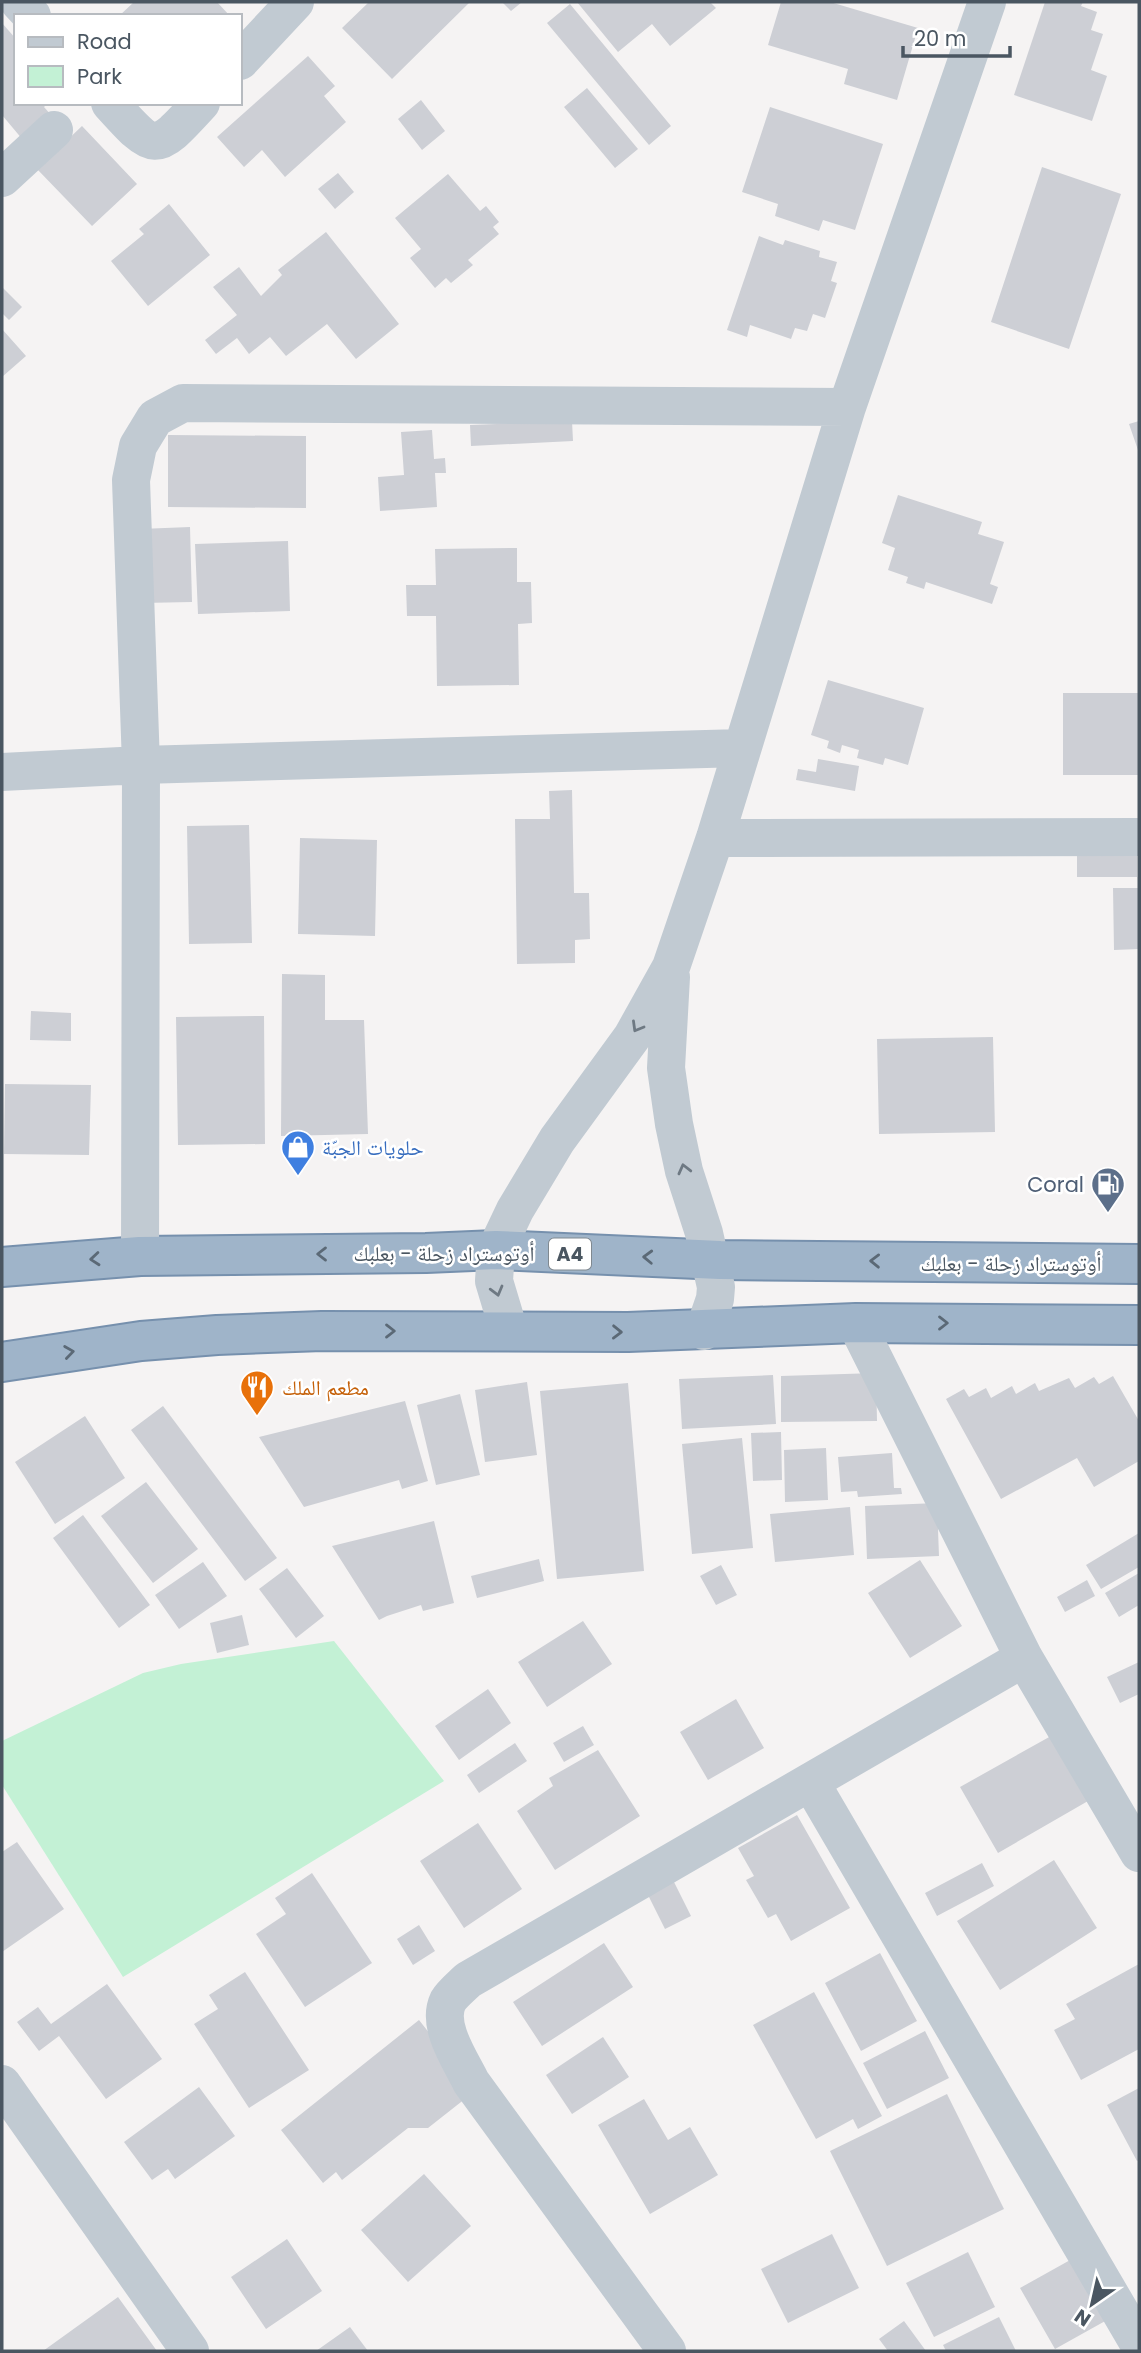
<svg xmlns="http://www.w3.org/2000/svg" width="1141" height="2353" viewBox="0 0 1141 2353" font-family="Poppins,'Noto Naskh Arabic',sans-serif">
  <rect width="100%" height="100%" fill="#f5f3f3"/>
  <path fill="#c3f1d5" d="M 334,1641 L 444,1781 L 123,1977 L 2,1785 L 2,1741 L 143,1673 L 181,1664 Z"/>
  <path fill="#cdcfd5" d="M 134,2 L 217,2 L 230,16 L 119,16 Z
    M 369,2 L 470,2 L 392,79 L 342,28 Z
    M 502,2 L 522,2 L 511,11 Z
    M 577,2 L 710,2 L 716,8 L 670,46 L 652,24 L 618,52 Z
    M 781,2 L 830,2 L 918,28 L 897,100 L 844,84 L 848,69 L 768,45 Z
    M 1045,2 L 1083,2 L 1081,6 L 1097,12 L 1091,30 L 1103,34 L 1091,70 L 1107,76 L 1092,121 L 1014,95 Z
    M 570,4 L 671,126 L 649,145 L 547,23 Z
    M 2,23 L 16,39 L 16,103 L 48,103 L 44,107 L 52,116 L 23,140 L 2,115 Z
    M 308,56 L 335,86 L 324,96 L 346,122 L 285,177 L 262,150 L 244,167 L 217,137 Z
    M 587,88 L 638,149 L 615,168 L 564,107 Z
    M 421,100 L 445,131 L 422,150 L 398,119 Z
    M 770,107 L 883,144 L 855,230 L 823,220 L 819,231 L 775,216 L 778,204 L 742,192 Z
    M 82,126 L 137,184 L 92,226 L 37,169 Z
    M 1042,167 L 1121,194 L 1069,349 L 991,322 Z
    M 338,173 L 354,192 L 335,209 L 318,189 Z
    M 448,174 L 480,211 L 486,206 L 499,222 L 493,227 L 499,234 L 468,260 L 473,265 L 451,283 L 446,278 L 435,288 L 410,258 L 421,249 L 395,218 Z
    M 169,204 L 210,255 L 148,306 L 111,261 L 144,234 L 139,229 Z
    M 326,232 L 399,324 L 356,359 L 327,324 L 286,356 L 270,337 L 249,354 L 237,338 L 216,354 L 205,340 L 237,315 L 213,287 L 239,267 L 261,296 L 282,275 L 278,270 Z
    M 759,236 L 783,245 L 785,240 L 820,251 L 819,257 L 837,262 L 831,281 L 837,283 L 825,318 L 813,314 L 807,331 L 795,328 L 791,339 L 750,325 L 747,337 L 727,330 Z
    M 2,287 L 22,307 L 9,320 L 2,313 Z
    M 2,329 L 26,356 L 2,377 Z
    M 572,421 L 573,441 L 471,446 L 470,425 Z
    M 1139,421 L 1139,453 L 1129,424 Z
    M 432,430 L 434,459 L 445,458 L 446,473 L 435,473 L 437,507 L 380,511 L 378,477 L 404,475 L 401,432 Z
    M 168,435 L 306,436 L 306,508 L 168,507 Z
    M 898,495 L 982,522 L 978,534 L 1004,542 L 990,584 L 998,587 L 992,604 L 926,582 L 924,589 L 906,583 L 908,577 L 888,570 L 895,548 L 882,543 Z
    M 190,527 L 192,602 L 142,603 L 140,529 Z
    M 288,541 L 290,611 L 198,614 L 195,544 Z
    M 517,548 L 517,582 L 531,582 L 532,623 L 518,624 L 519,685 L 437,686 L 436,616 L 407,616 L 406,585 L 436,585 L 435,549 Z
    M 828,680 L 924,708 L 908,765 L 885,758 L 883,765 L 857,758 L 859,750 L 842,745 L 840,753 L 827,748 L 829,741 L 811,735 Z
    M 1063,693 L 1139,693 L 1139,775 L 1063,775 Z
    M 818,759 L 859,766 L 855,791 L 796,780 L 798,769 L 816,772 Z
    M 572,790 L 574,893 L 589,893 L 590,939 L 575,940 L 575,963 L 517,964 L 515,819 L 550,819 L 549,791 Z
    M 249,825 L 252,943 L 189,944 L 187,826 Z
    M 300,838 L 377,840 L 375,936 L 298,934 Z
    M 1137,851 L 1137,877 L 1077,877 L 1077,852 Z
    M 1113,888 L 1139,888 L 1139,949 L 1114,950 Z
    M 282,974 L 325,975 L 325,1020 L 364,1020 L 368,1134 L 281,1136 Z
    M 31,1011 L 71,1013 L 71,1041 L 30,1040 Z
    M 264,1016 L 265,1144 L 178,1145 L 176,1017 Z
    M 993,1037 L 995,1132 L 879,1134 L 877,1039 Z
    M 5,1084 L 91,1085 L 89,1155 L 4,1154 Z
    M 876,1373 L 877,1421 L 781,1422 L 781,1376 Z
    M 773,1375 L 776,1424 L 682,1429 L 679,1379 Z
    M 1113,1376 L 1139,1421 L 1139,1461 L 1094,1487 L 1077,1458 L 1001,1499 L 946,1399 L 964,1389 L 969,1397 L 986,1388 L 991,1398 L 1012,1386 L 1016,1394 L 1035,1383 L 1039,1391 L 1069,1378 L 1075,1388 L 1094,1377 L 1099,1384 Z
    M 527,1382 L 537,1455 L 485,1462 L 475,1390 Z
    M 628,1383 L 644,1571 L 557,1579 L 540,1391 Z
    M 460,1394 L 480,1475 L 436,1485 L 417,1405 Z
    M 405,1401 L 428,1481 L 402,1489 L 399,1480 L 304,1507 L 259,1437 Z
    M 163,1406 L 277,1558 L 245,1581 L 131,1430 Z
    M 85,1416 L 125,1478 L 55,1524 L 15,1462 Z
    M 781,1432 L 782,1480 L 753,1481 L 751,1433 Z
    M 742,1438 L 753,1548 L 692,1554 L 682,1444 Z
    M 826,1448 L 828,1500 L 785,1502 L 784,1450 Z
    M 892,1453 L 894,1488 L 901,1488 L 902,1494 L 858,1497 L 857,1491 L 841,1492 L 838,1457 Z
    M 146,1482 L 198,1549 L 153,1583 L 101,1516 Z
    M 937,1503 L 939,1556 L 867,1559 L 865,1506 Z
    M 850,1507 L 854,1555 L 775,1562 L 770,1514 Z
    M 83,1515 L 150,1605 L 119,1628 L 53,1538 Z
    M 434,1521 L 454,1603 L 423,1611 L 421,1605 L 387,1616 L 379,1620 L 332,1546 Z
    M 1139,1533 L 1139,1567 L 1101,1589 L 1086,1565 Z
    M 539,1559 L 544,1581 L 477,1598 L 471,1576 Z
    M 920,1560 L 962,1626 L 910,1658 L 868,1593 Z
    M 203,1562 L 227,1596 L 179,1629 L 155,1595 Z
    M 721,1565 L 737,1595 L 716,1605 L 700,1576 Z
    M 287,1568 L 324,1616 L 296,1638 L 259,1589 Z
    M 1139,1573 L 1139,1605 L 1119,1617 L 1105,1593 Z
    M 1087,1580 L 1095,1596 L 1065,1612 L 1057,1597 Z
    M 242,1615 L 249,1645 L 217,1653 L 210,1623 Z
    M 583,1621 L 612,1664 L 547,1707 L 518,1662 Z
    M 1139,1662 L 1139,1694 L 1120,1703 L 1107,1677 Z
    M 488,1689 L 511,1723 L 459,1760 L 435,1726 Z
    M 736,1699 L 764,1748 L 708,1780 L 680,1732 Z
    M 583,1726 L 594,1745 L 564,1762 L 553,1743 Z
    M 1051,1736 L 1088,1801 L 998,1853 L 960,1787 Z
    M 515,1743 L 527,1761 L 479,1793 L 467,1775 Z
    M 598,1750 L 640,1816 L 555,1870 L 517,1811 L 553,1786 L 549,1778 Z
    M 797,1815 L 850,1908 L 791,1941 L 776,1914 L 768,1918 L 746,1880 L 754,1876 L 738,1848 Z
    M 478,1823 L 522,1889 L 464,1928 L 420,1861 Z
    M 17,1842 L 64,1909 L 2,1952 L 2,1852 Z
    M 1054,1860 L 1097,1928 L 1000,1990 L 957,1921 Z
    M 982,1863 L 994,1886 L 937,1916 L 925,1893 Z
    M 312,1873 L 372,1963 L 305,2007 L 256,1934 L 286,1914 L 275,1898 Z
    M 673,1880 L 691,1916 L 665,1929 L 647,1893 Z
    M 419,1925 L 435,1951 L 413,1965 L 397,1939 Z
    M 604,1943 L 633,1987 L 542,2046 L 513,2002 Z
    M 880,1953 L 917,2021 L 861,2051 L 825,1983 Z
    M 1139,1964 L 1139,2049 L 1081,2080 L 1054,2030 L 1075,2019 L 1066,2004 Z
    M 245,1972 L 309,2070 L 249,2108 L 194,2024 L 218,2009 L 209,1995 Z
    M 107,1984 L 162,2059 L 106,2099 L 59,2036 L 39,2051 L 17,2022 L 38,2007 L 51,2024 Z
    M 814,1992 L 882,2116 L 858,2129 L 853,2119 L 816,2139 L 753,2025 Z
    M 419,2020 L 475,2091 L 428,2128 L 408,2128 L 342,2180 L 336,2172 L 323,2183 L 281,2130 Z
    M 925,2031 L 949,2078 L 887,2109 L 863,2063 Z
    M 603,2037 L 629,2077 L 572,2114 L 546,2075 Z
    M 199,2087 L 235,2136 L 175,2179 L 168,2169 L 152,2180 L 124,2142 Z
    M 1139,2088 L 1139,2160 L 1137,2161 L 1107,2105 Z
    M 947,2094 L 1004,2209 L 887,2266 L 830,2151 Z
    M 644,2099 L 668,2140 L 690,2127 L 718,2175 L 650,2214 L 598,2125 Z
    M 424,2174 L 471,2226 L 408,2282 L 361,2230 Z
    M 832,2234 L 859,2288 L 788,2323 L 761,2269 Z
    M 287,2239 L 322,2291 L 266,2329 L 231,2277 Z
    M 968,2252 L 995,2307 L 934,2337 L 906,2283 Z
    M 1072,2259 L 1107,2320 L 1055,2349 L 1020,2288 Z
    M 118,2297 L 157,2351 L 43,2351 Z
    M 999,2317 L 1016,2351 L 946,2351 L 943,2345 Z
    M 904,2321 L 926,2351 L 888,2351 L 879,2339 Z
    M 350,2327 L 368,2351 L 316,2351 Z"/>
  <g fill="none" stroke-linecap="round" stroke-linejoin="round">
    <g stroke="#7690ad" stroke-width="42">
      <path id="trunk" d="M 2,1267 L 140,1256 L 426,1253 L 496,1250 L 720,1260 L 1139,1264
        M 2,1362 L 141,1341 L 217,1335 L 322,1331 L 628,1332 L 856,1323 L 1139,1325"/>
    </g>
    <path stroke="#c1cad2" stroke-width="38" d="M 19,2 L 32,16
      M 240,61 L 295,2
      M 110,103 C 156,154 155,153 201,103
      M 2,178 L 54,130
      M 2,772 L 141,765 L 742,748
      M 715,838 L 1139,837
      M 671,977 L 666,1068 L 674,1124 L 684,1171 L 704,1233 L 716,1287 L 715,1299 L 704,1331
      M 140,1256 L 141,765 L 131,480 L 138,446 L 155,418 L 183,403 L 847,407
      M 856,1323 L 1024,1658 L 1139,1853
      M 509,1331 L 494,1281 L 496,1250 L 515,1210 L 557,1140 L 632,1037 L 671,967 L 715,838 L 847,407 L 987,2
      M 811,1783 L 1139,2344
      M 2,2084 L 190,2351
      M 667,2351 L 471,2082 C 461,2061 436,2026 448,2001 C 452,1994 462,1986 468,1980 L 1024,1658"/>
    <use href="#trunk" stroke="#9fb4c9" stroke-width="38"/>
  </g>
  <defs><path id="oneway-chevron" d="M-2-3.5L2.5 0L-2 3.5" fill="none" stroke-width="1.6" stroke-linecap="round" stroke-linejoin="round" transform="scale(1.75)"/></defs>
  <g stroke="#6e7983">
    <use href="#oneway-chevron" transform="translate(637 1027) rotate(120)"/>
    <use href="#oneway-chevron" transform="translate(684 1169) rotate(-104)"/>
    <use href="#oneway-chevron" transform="translate(497 1291) rotate(75)"/>
  </g>
  <g stroke="#5b6976">
    <use href="#oneway-chevron" transform="translate(322 1254) rotate(180)"/>
    <use href="#oneway-chevron" transform="translate(648 1257) rotate(-178)"/>
    <use href="#oneway-chevron" transform="translate(95 1259) rotate(175)"/>
    <use href="#oneway-chevron" transform="translate(875 1261) rotate(-179)"/>
    <use href="#oneway-chevron" transform="translate(943 1323)"/>
    <use href="#oneway-chevron" transform="translate(390 1331)"/>
    <use href="#oneway-chevron" transform="translate(617 1332) rotate(1)"/>
    <use href="#oneway-chevron" transform="translate(69 1352) rotate(-8)"/>
  </g>
  <defs>
    <g id="shop-pin" transform="scale(1.75)"><path d="M0 17L-7.5 6A9.5 9.5 0 1 1 7.5 6Z" fill="#3f7fe0" stroke="#fff"/><path d="M-5-2.5h2.3a2.7 3.5 0 0 1 5.4 0H5L5.5 6h-11ZM-1.5-2.5h3a1.5 2.3 0 0 0-3 0Z" fill="#fff"/></g>
    <g id="fuel-pin" transform="scale(1.75)"><path d="M0 17L-7.5 6A9.5 9.5 0 1 1 7.5 6Z" fill="#5c6f8a" stroke="#fff"/><path d="M-5.5-6h7V0h2V4h1.3V-2.5L3-4.5l.8-.8L6-3V5H2.5V1h-1V6h-7ZM-4.2-4.7v3.2H.2V-4.7Z" fill="#fff"/></g>
    <g id="restaurant-pin" transform="scale(1.75)"><path d="M0 17L-7.5 6A9.5 9.5 0 1 1 7.5 6Z" fill="#e8710a" stroke="#fff"/><path d="M-5-6h1v4h1v-4h1v4h1v-4h1v5L-1.5 .5V6h-2V.5L-5-1ZM5-6V6H3V1.5H1.5Q1.5-4 5-6Z" fill="#fff"/></g>
  </defs>
  <g fill-rule="evenodd">
    <use href="#shop-pin" x="298" y="1147"/>
    <use href="#fuel-pin" x="1108" y="1184"/>
    <use href="#restaurant-pin" x="257" y="1387"/>
  </g>
  <g text-anchor="middle" dominant-baseline="central" stroke-width="5" stroke-linejoin="round" paint-order="stroke">
    <rect fill="#fff" stroke="#808990" stroke-width="2" x="549" y="1238.5" width="42" height="31" rx="5"/>
    <g font-size="19" font-weight="bold" fill="#4a5661">
      <text x="570" y="1254">A4</text>
    </g>
    <g font-size="21" fill="#366cbe" stroke="#fff" text-anchor="start">
      <text x="322" y="1147">حلويات الجبّة</text>
    </g>
    <g font-size="21" fill="#4e5e75" stroke="#fff" text-anchor="end">
      <text x="1084" y="1184">Coral</text>
    </g>
    <g font-size="21" fill="#4a5661" stroke="#fff">
      <text x="444" y="1253">أوتوستراد زحلة - بعلبك</text>
      <text x="1011" y="1263">أوتوستراد زحلة - بعلبك</text>
    </g>
    <g font-size="21" fill="#c56008" stroke="#fff" text-anchor="start">
      <text x="282" y="1387">مطعم الملك</text>
    </g>
  </g>
  <rect width="1141" height="2353" fill="none" stroke="#4a5661" stroke-width="7"/>
  <rect x="14" y="14" width="228" height="91" fill="#ffffff" stroke="#b7bbc0" stroke-width="2"/>
  <rect x="28" y="37" width="35" height="10" fill="#c1cad2" stroke="#b7bbc0" stroke-width="2"/>
  <text x="77" y="49" font-size="21" fill="#4a5661">Road</text>
  <rect x="28" y="66" width="35" height="21" fill="#c3f1d5" stroke="#b7bbc0" stroke-width="2"/>
  <text x="77" y="84" font-size="21" fill="#4a5661">Park</text>
  <g transform="translate(1092 2304) rotate(214)" stroke="#ffffff" stroke-width="5" paint-order="stroke">
  <path d="M0-5L12 26L0 18L-12 26Z" fill="#4a5661"/>
  <text y="-10" font-size="19" font-weight="bold" text-anchor="middle" fill="#4a5661">N</text>
  </g>
  <path d="M903 46v10h107v-10" fill="none" stroke="#4a5661" stroke-width="3.5"/>
  <text x="914" y="46" font-size="21" fill="#4a5661" stroke="#ffffff" stroke-width="5" paint-order="stroke">20 m</text>
</svg>
